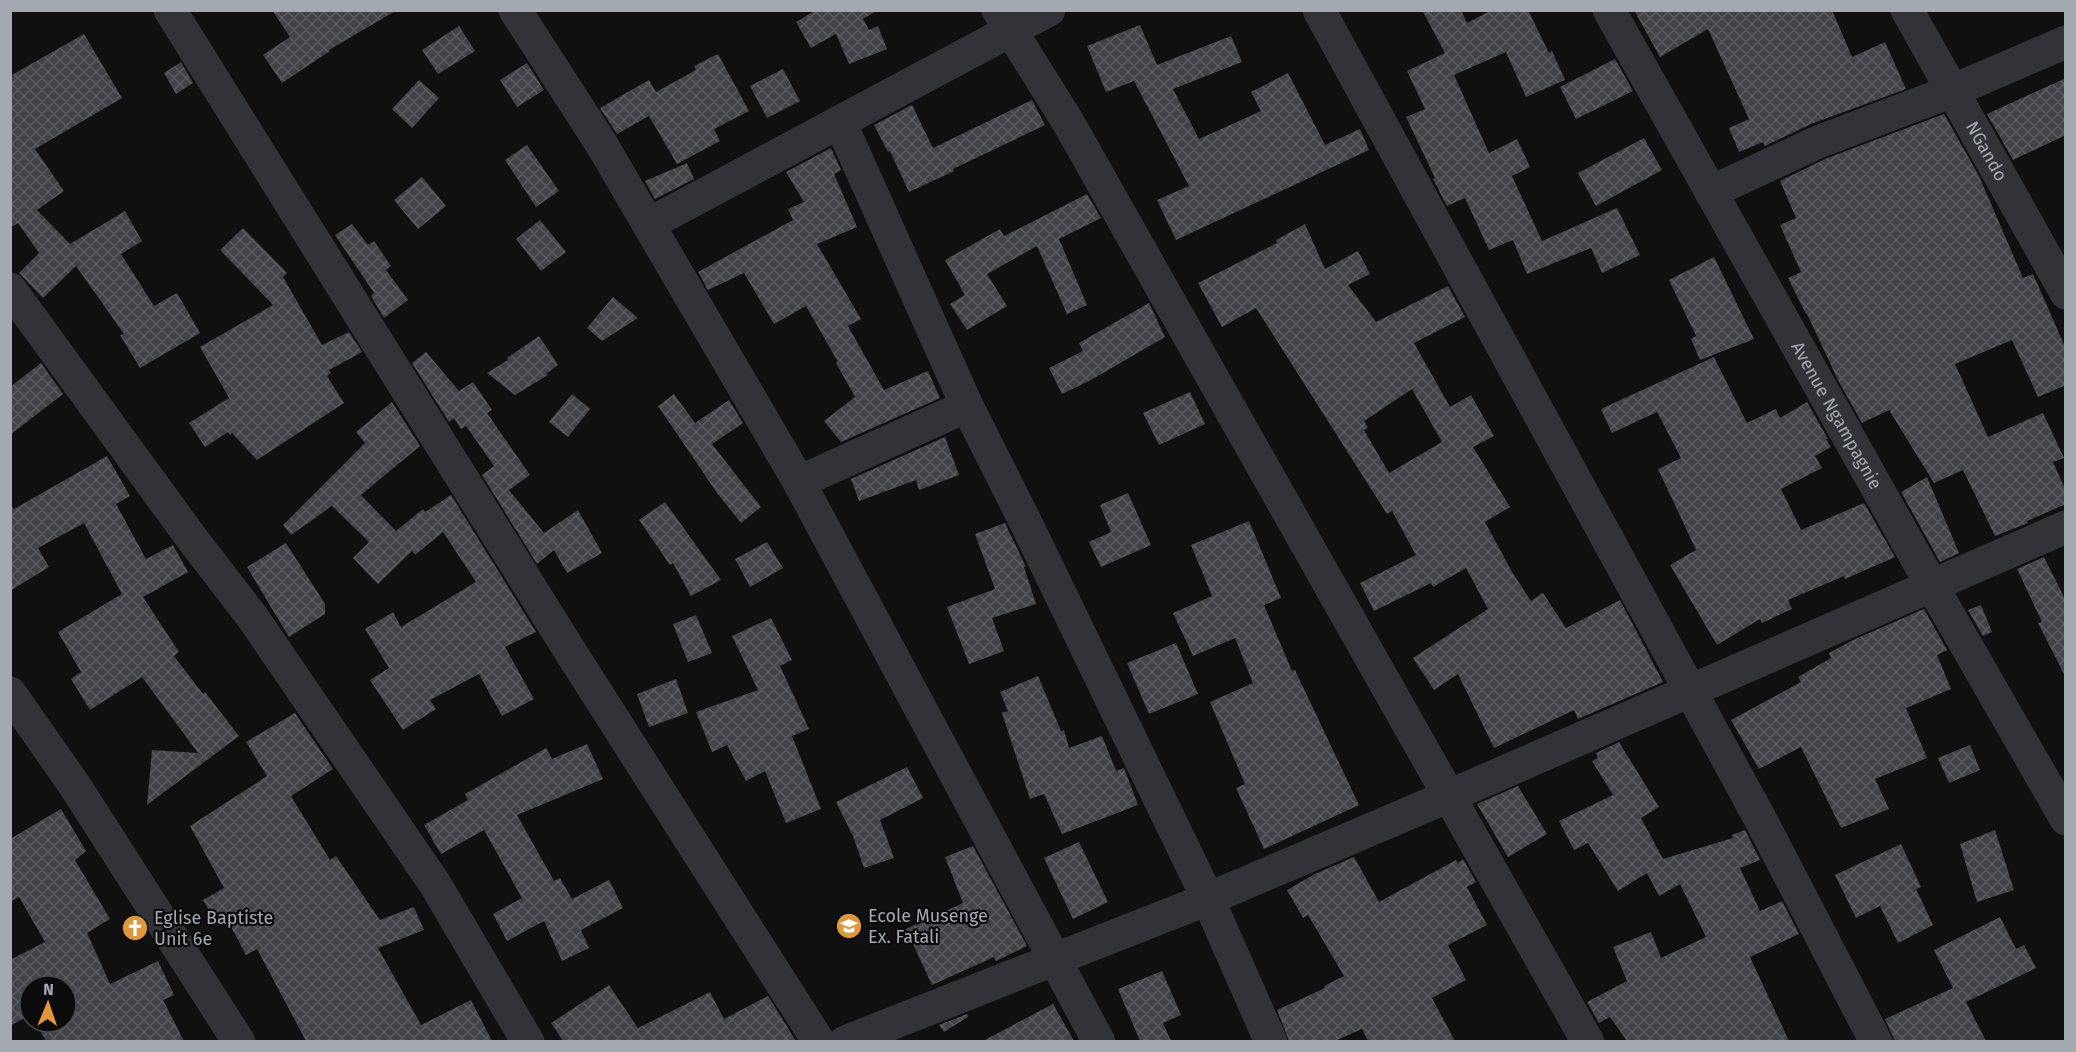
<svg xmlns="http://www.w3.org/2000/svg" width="2076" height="1052" viewBox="0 0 2076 1052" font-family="'Fira Sans',sans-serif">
  <defs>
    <pattern id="building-cross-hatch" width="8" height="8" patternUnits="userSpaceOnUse" patternTransform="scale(1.5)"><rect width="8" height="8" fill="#424347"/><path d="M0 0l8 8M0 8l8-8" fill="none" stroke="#5a5b5f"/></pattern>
  </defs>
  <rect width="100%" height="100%" fill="#101011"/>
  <path fill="url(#building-cross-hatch)" fill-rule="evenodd" d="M 272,10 L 397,10 L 329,50 L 330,51 L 282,83 L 263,55 L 290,37 Z
    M 816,10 L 878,10 L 863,19 L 869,30 L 878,26 L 887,49 L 849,64 L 836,34 L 811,48 L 796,22 Z
    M 1422,10 L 1461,10 L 1467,23 L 1492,10 L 1528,10 L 1549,53 L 1552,51 L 1565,80 L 1526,97 L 1506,52 L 1454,75 L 1489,153 L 1517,139 L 1530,167 L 1512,176 L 1542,241 L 1617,208 L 1640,255 L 1602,273 L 1591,248 L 1527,274 L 1513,240 L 1489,250 L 1465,198 L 1447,206 L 1433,179 L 1435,178 L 1406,117 L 1425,109 L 1407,71 L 1445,53 Z
    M 1634,10 L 1832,10 L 1852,57 L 1885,42 L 1906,89 L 1811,124 L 1765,146 L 1763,142 L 1739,152 L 1729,128 L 1749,119 L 1708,29 L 1660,57 Z
    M 1140,25 L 1157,65 L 1231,36 L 1242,62 L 1173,89 L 1199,139 L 1261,111 L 1251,92 L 1288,73 L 1325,145 L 1360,129 L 1369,150 L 1176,240 L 1157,200 L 1189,186 L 1134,81 L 1106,92 L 1087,46 Z
    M 459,26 L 475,51 L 438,74 L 422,50 Z
    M 84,34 L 122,98 L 35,149 L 64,191 L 37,210 L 70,244 L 125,211 L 142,241 L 121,254 L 154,306 L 177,293 L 200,333 L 140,368 L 120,335 L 124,334 L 76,266 L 43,298 L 19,273 L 39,253 L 18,223 L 10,228 L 10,76 Z
    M 718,54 L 749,111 L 714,129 L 720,141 L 677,164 L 649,116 L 617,134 L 600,108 L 649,80 L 656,92 L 696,70 L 694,66 Z
    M 1615,59 L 1633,91 L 1576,119 L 1560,87 Z
    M 181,62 L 193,83 L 176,94 L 164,73 Z
    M 527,63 L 544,90 L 517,107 L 500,80 Z
    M 783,69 L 800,101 L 767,118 L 750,86 Z
    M 2066,78 L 2066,135 L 2013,160 L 1987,114 Z
    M 419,80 L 439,98 L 412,128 L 392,109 Z
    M 1032,100 L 1045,125 L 953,169 L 954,171 L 909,192 L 890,151 L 888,152 L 874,125 L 912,105 L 933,148 Z
    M 1944,114 L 1979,176 L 2023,278 L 2033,274 L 2066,349 L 2066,385 L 2038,397 L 2012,340 L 1955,364 L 1988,437 L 2043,413 L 2064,458 L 2053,462 L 2066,491 L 2066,504 L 2027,521 L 2028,523 L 1995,536 L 1963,470 L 1934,483 L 1889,410 L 1862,423 L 1839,382 L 1807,314 L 1806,314 L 1788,278 L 1801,272 L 1780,225 L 1796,218 L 1780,181 L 1825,159 Z
    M 1644,138 L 1662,170 L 1596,206 L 1578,173 Z
    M 527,145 L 559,191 L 536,207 L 505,160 Z
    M 831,148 L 841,170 L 834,174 L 857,227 L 817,244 L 861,319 L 848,326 L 884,390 L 928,371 L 940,398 L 841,442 L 824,421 L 855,397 L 836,363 L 838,362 L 806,306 L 774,324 L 744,273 L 708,290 L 698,272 L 793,220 L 788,209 L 804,202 L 786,172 Z
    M 687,163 L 694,179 L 655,199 L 645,181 Z
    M 422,177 L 446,206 L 418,229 L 394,200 Z
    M 1087,194 L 1101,218 L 1059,239 L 1087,305 L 1067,314 L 1037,246 L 987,274 L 1007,306 L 967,330 L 950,304 L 965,295 L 945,260 L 1000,229 L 1004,236 Z
    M 540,220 L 566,252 L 541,271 L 516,239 Z
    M 352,224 L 368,245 L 374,241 L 391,266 L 386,270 L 408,300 L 384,318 L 371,296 L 374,293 L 335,235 Z
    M 1305,224 L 1325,269 L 1358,251 L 1370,274 L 1348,285 L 1376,322 L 1448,286 L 1465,317 L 1414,343 L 1450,407 L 1471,395 L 1494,436 L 1473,447 L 1510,507 L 1485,522 L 1512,572 L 1531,601 L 1543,593 L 1566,628 L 1620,600 L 1663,682 L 1578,719 L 1574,710 L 1494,748 L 1458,674 L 1434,690 L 1413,658 L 1488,609 L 1466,568 L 1433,587 L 1431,583 L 1374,611 L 1360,583 L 1416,555 L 1392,511 L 1387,514 L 1256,308 L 1222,327 L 1198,283 L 1277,243 L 1276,240 ZM 1412,389 L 1442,442 L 1389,473 L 1364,430 L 1368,428 L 1364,421 Z
    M 243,228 L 287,273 L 283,277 L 322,345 L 349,332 L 362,352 L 329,370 L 331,373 L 327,376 L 344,403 L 257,460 L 232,433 L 230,435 L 228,432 L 205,447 L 189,423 L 229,398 L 200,347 L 273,305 L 220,250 Z
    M 1714,257 L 1754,339 L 1700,360 L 1691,339 L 1696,336 L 1669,280 Z
    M 613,297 L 638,318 L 602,341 L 587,328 Z
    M 1149,303 L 1165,337 L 1091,380 L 1062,394 L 1049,368 L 1083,351 L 1079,343 Z
    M 539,336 L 558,365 L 546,374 L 548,375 L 515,395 L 487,373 L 508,360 L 507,358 Z
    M 426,352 L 459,391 L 473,382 L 492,410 L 487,413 L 530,475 L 509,490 L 544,533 L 578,510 L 602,553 L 567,573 L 554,550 L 537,564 L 482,475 L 494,466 L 466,426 L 461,429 L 454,418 L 449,422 L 412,363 Z
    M 1714,357 L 1747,423 L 1776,409 L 1780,418 L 1807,402 L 1828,439 L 1826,439 L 1831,447 L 1815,456 L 1822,468 L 1781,489 L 1801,530 L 1864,503 L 1895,557 L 1845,579 L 1844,576 L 1788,600 L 1792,609 L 1762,623 L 1760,619 L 1717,645 L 1670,565 L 1696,550 L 1658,469 L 1681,458 L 1657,412 L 1612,433 L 1601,409 Z
    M 41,363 L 63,394 L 10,435 L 10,387 Z
    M 1190,392 L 1205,424 L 1159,445 L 1143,413 Z
    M 572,394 L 590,409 L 568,437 L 549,422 Z
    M 674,394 L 695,423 L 729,400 L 743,423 L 712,444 L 761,507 L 741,523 L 717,493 L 658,406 Z
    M 392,402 L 420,446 L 361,495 L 396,531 L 423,509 L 425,512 L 451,495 L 536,632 L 505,647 L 534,699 L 502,716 L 479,674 L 430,700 L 436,709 L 403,730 L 370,680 L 389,668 L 365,629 L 393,612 L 401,627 L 476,582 L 443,532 L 415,555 L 412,551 L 378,584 L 353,558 L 369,542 L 332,506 L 291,535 L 283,525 L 365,443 L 356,432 Z
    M 945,437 L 959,475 L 919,490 L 916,480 L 859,501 L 851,479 Z
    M 107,456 L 130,496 L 116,504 L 146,559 L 173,545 L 188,572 L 143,597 L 179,652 L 174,656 L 203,694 L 205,692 L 239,736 L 147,805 L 152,750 L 198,753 L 142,677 L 90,710 L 71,679 L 81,672 L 58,632 L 122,594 L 84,523 L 38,548 L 49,567 L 10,591 L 10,504 L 14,509 Z
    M 1927,477 L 1959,553 L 1940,562 L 1901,492 Z
    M 1128,493 L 1151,545 L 1101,567 L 1089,542 L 1111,532 L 1100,505 Z
    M 665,502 L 721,580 L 691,596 L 673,563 L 670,565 L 639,520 Z
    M 1249,521 L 1281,598 L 1264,605 L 1292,671 L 1295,670 L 1359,805 L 1264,849 L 1236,788 L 1245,784 L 1210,702 L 1253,683 L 1235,638 L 1193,656 L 1173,613 L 1212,596 L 1191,545 Z
    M 1005,523 L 1026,567 L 1024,567 L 1036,604 L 992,618 L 1004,651 L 969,664 L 947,607 L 995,589 L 975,534 Z
    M 767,542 L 783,568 L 750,587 L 735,559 Z
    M 286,543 L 325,604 L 325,614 L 289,637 L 247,567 Z
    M 2044,557 L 2066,601 L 2066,678 L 2038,623 L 2042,622 L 2017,569 Z
    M 1981,605 L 1992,632 L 1983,636 L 1968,610 Z
    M 1924,609 L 1947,650 L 1937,655 L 1951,689 L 1906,708 L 1927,758 L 1875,779 L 1889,809 L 1841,828 L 1801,747 L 1759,769 L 1731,720 L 1801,682 L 1798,677 L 1831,658 L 1829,653 L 1853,640 Z
    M 696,615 L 712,653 L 688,662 L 673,624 Z
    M 771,618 L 792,660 L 780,666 L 809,729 L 792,736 L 821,809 L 786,823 L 765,771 L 746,781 L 727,745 L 712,752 L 696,712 L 758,690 L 732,636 Z
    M 1176,643 L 1198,694 L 1149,714 L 1127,663 Z
    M 1038,676 L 1061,731 L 1064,730 L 1069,748 L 1102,736 L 1116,771 L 1124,768 L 1138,805 L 1062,834 L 1044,794 L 1030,799 L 1002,713 L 1008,711 L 1000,692 Z
    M 676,679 L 688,713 L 649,727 L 637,694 Z
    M 295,713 L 333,769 L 291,796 L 330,860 L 336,856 L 380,920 L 414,907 L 424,930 L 378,948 L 421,1025 L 471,1000 L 492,1041 L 306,1041 L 257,949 L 246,955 L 228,921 L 218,926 L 203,900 L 224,888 L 190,826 L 267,776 L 246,742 Z
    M 1619,742 L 1659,807 L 1641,818 L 1663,859 L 1733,838 L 1732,835 L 1745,830 L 1760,860 L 1740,868 L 1760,911 L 1782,901 L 1799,934 L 1750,957 L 1789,1041 L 1627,1041 L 1610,1017 L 1599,1023 L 1587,1002 L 1627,981 L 1613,947 L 1651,932 L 1661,958 L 1706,937 L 1680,884 L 1659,896 L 1647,873 L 1618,891 L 1588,843 L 1574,850 L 1559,821 L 1613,795 L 1592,761 L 1598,758 L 1596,753 Z
    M 587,744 L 603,779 L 517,815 L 554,881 L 560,878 L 572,899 L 609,880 L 623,908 L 581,930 L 589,948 L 562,961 L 544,921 L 507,941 L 493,914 L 522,898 L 484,830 L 441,854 L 424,825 L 468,800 L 465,794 L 546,748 L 552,759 Z
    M 1970,745 L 1980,770 L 1949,783 L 1938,758 Z
    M 907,767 L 923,798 L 880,820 L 894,858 L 864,868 L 853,836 L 836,802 Z
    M 1518,786 L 1547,834 L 1508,857 L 1477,804 Z
    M 61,809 L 86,851 L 75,860 L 110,919 L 87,933 L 110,984 L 158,961 L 174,995 L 163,1000 L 184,1041 L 46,1041 L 35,1022 L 66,1022 L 66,986 L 30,986 L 30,1015 L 10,1026 L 10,960 L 45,942 L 19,897 L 10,902 L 10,839 Z
    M 1995,830 L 2014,890 L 1977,902 L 1960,844 Z
    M 1079,842 L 1108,902 L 1073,919 L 1044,858 Z
    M 1901,844 L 1921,887 L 1916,889 L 1933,925 L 1898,943 L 1880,906 L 1856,918 L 1835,875 Z
    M 973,846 L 1027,946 L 996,961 L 994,957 L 932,985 L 906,929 L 963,903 L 945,857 Z
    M 1354,857 L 1379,902 L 1456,860 L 1458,863 L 1463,859 L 1476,882 L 1467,887 L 1487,925 L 1448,945 L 1466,980 L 1432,998 L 1455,1041 L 1368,1041 L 1362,1029 L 1335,1041 L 1289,1041 L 1277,1010 L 1325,988 L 1324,986 L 1344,976 L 1308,915 L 1303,918 L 1287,890 L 1315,874 Z
    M 2000,917 L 2016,949 L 2024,945 L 2036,968 L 1966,1002 L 1986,1041 L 1895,1041 L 1885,1019 L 1953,988 L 1934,950 Z
    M 1162,971 L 1181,1015 L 1163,1023 L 1171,1041 L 1140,1041 L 1118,989 Z
    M 609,985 L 638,1028 L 710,992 L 724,1019 L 768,996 L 796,1041 L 563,1041 L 551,1023 Z
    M 1053,1004 L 1074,1041 L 983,1041 Z
    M 967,1014 L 968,1017 L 944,1032 L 939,1025 Z"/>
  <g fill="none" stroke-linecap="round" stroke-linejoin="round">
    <g stroke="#313336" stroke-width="33">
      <path d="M 170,10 L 570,651 L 819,1042"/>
      <path d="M 515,10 L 602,145 L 799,482 L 1099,1042"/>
      <path d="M 998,10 L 1068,122 L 1588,1042"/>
      <path d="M 1319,10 L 1764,826 L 1876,1042"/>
      <path id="s1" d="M 1609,10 L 1931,584 L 2066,819"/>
      <path id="s2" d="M 1907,10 L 2066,293"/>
      <path d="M 840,122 L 967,406 L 1027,525 L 1208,899 L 1271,1042"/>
      <path d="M 1711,192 L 1818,142 L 1952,91 L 2066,42"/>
      <path d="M 649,224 L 1049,10"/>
      <path d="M 10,289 L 190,536 L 253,618 L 435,884 L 528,1042"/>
      <path d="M 799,482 L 967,406"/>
      <path d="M 10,693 L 75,786 L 239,1042"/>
      <path d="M 845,1042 L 1208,899 L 1449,796 L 2066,527"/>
    </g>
  </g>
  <defs>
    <g id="school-disc" transform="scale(1.35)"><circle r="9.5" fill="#de983b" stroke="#0b0b0c"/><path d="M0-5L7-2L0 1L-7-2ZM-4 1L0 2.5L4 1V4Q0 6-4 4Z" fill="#fff"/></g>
    <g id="church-disc" transform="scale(1.35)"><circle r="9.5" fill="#de983b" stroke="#0b0b0c"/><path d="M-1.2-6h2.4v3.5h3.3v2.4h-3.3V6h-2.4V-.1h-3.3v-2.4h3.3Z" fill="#fff"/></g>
  </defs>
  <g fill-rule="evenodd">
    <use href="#school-disc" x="849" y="926"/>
    <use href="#church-disc" x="135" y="928"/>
  </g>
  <g text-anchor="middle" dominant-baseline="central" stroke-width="4.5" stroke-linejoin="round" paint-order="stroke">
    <g font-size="18" fill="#a3a8b1" stroke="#0b0b0c">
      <text stroke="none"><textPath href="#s2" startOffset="162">NGando</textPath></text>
      <text stroke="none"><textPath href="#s1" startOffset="465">Avenue Ngampagnie</textPath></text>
    </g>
    <g font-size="18" fill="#a3a8b1" stroke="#0b0b0c" text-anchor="start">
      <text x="868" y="916">Ecole Musenge<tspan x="868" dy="21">Ex. Fatali</tspan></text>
      <text x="154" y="918">Eglise Baptiste<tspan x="154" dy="21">Unit 6e</tspan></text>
    </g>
  </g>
  <rect width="2076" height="1052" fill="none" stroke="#a3a8b1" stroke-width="24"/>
  <g transform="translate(48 1004) rotate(2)"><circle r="28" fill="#0b0b0c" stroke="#484a4e" stroke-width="1.5"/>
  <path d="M0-4.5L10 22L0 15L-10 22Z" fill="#de983b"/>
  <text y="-9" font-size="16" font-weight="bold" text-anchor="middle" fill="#a3a8b1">N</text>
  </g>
</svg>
